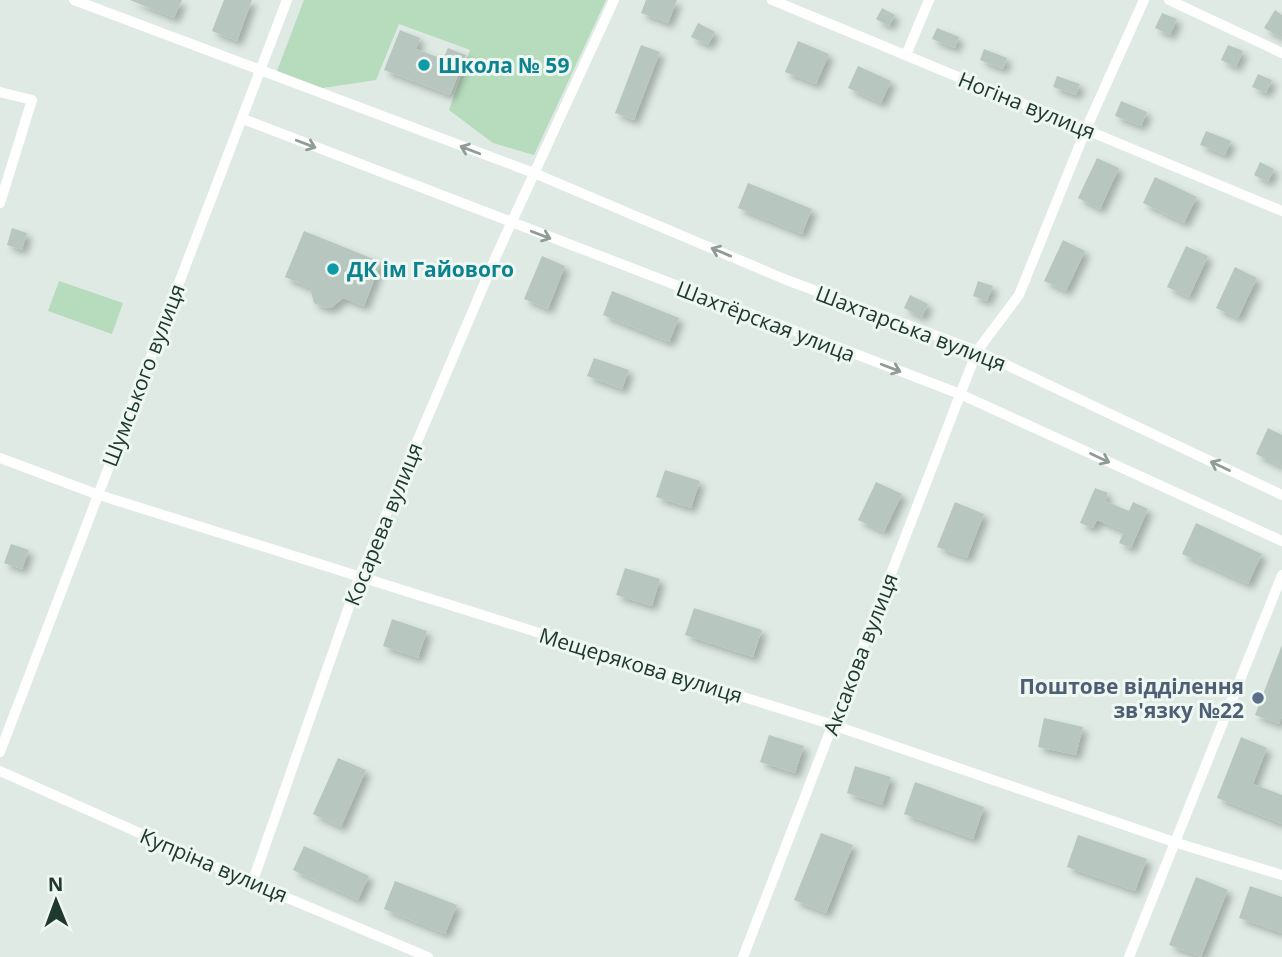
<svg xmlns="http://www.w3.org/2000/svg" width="1282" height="957" viewBox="0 0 1282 957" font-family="'Open Sans',sans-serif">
  <defs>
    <filter id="shadow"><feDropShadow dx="5" dy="5" stdDeviation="3.5" flood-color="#0004"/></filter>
  </defs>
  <rect width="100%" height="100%" fill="#deeae3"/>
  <path fill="#b7dbbd" d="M 304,0 L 606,0 L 534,155 L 493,143 L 449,110 L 470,50 L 399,24 L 376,80 L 316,89 L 277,71 Z
    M 59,281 L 123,303 L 112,334 L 48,311 Z"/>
  <path fill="#b7c7bf" filter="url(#shadow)" d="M 130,0 L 182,0 L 174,18 Z
    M 224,0 L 252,0 L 237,41 L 212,31 Z
    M 646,0 L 677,0 L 668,23 L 641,13 Z
    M 882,8 L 895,15 L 889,26 L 876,19 Z
    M 1275,10 L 1282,15 L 1282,38 L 1264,28 Z
    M 1162,13 L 1177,19 L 1170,35 L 1155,28 Z
    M 698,23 L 715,32 L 708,45 L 691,37 Z
    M 937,28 L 959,37 L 955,48 L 932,39 Z
    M 400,30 L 420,38 L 416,49 L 443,59 L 448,48 L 466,55 L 450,95 L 384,70 Z
    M 798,41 L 829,54 L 816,84 L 785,72 Z
    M 641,45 L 660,52 L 634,120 L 615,113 Z
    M 1228,45 L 1243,51 L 1236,67 L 1221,60 Z
    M 984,49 L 1007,58 L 1003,69 L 980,60 Z
    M 858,66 L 891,81 L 881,103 L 848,88 Z
    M 1258,74 L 1272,80 L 1266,93 L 1252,87 Z
    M 1057,76 L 1080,84 L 1076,95 L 1053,87 Z
    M 1121,101 L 1147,112 L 1141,126 L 1115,116 Z
    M 1206,131 L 1231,141 L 1225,155 L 1200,145 Z
    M 1097,158 L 1119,168 L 1100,209 L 1078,198 Z
    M 1260,162 L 1274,169 L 1268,182 L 1254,175 Z
    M 1155,177 L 1197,197 L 1184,223 L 1143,203 Z
    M 748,183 L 812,209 L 802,234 L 738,208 Z
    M 12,228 L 27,233 L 22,250 L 7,245 Z
    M 304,231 L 381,262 L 364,306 L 343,298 L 331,308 L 323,307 L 314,303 L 310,288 L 285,277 Z
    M 1063,240 L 1085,251 L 1066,291 L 1044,281 Z
    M 1186,246 L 1208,256 L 1189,297 L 1167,287 Z
    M 542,256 L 565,266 L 548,309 L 524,299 Z
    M 1235,267 L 1257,278 L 1238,318 L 1216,308 Z
    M 978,281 L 993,286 L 987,301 L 973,296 Z
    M 612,291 L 679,318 L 669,342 L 603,315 Z
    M 910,295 L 928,304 L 922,317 L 904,308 Z
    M 594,358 L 629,370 L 622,389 L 587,376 Z
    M 1268,428 L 1282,435 L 1282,467 L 1256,454 Z
    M 665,470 L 700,481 L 691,508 L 656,497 Z
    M 876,482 L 902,494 L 884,532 L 858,520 Z
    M 1095,488 L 1108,493 L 1105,501 L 1129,511 L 1133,502 L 1148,509 L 1131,548 L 1119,543 L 1124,531 L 1097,520 L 1093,528 L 1080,523 Z
    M 955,502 L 984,514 L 967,558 L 937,547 Z
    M 1196,523 L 1262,554 L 1248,584 L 1182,554 Z
    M 11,544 L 29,550 L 22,569 L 4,563 Z
    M 625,568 L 660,579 L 652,606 L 616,595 Z
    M 694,608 L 762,630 L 753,657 L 685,635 Z
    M 392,619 L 427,631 L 418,658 L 383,646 Z
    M 1282,645 L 1282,716 L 1279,724 L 1255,715 Z
    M 1044,718 L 1083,727 L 1076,755 L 1038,747 Z
    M 769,735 L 804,746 L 795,773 L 760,762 Z
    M 1241,737 L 1267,748 L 1253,784 L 1282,795 L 1282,824 L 1217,798 Z
    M 338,758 L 366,770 L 341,827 L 313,814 Z
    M 855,766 L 891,777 L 882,805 L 847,793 Z
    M 915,782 L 984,807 L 973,839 L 904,814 Z
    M 821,833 L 853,845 L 826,913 L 794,900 Z
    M 1078,835 L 1147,859 L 1135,891 L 1067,867 Z
    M 304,846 L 369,876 L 358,900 L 293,870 Z
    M 1196,877 L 1228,890 L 1201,957 L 1169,945 Z
    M 395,881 L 457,905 L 445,934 L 384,909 Z
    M 1250,886 L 1282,897 L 1282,933 L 1239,918 Z"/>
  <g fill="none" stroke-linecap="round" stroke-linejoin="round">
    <path stroke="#fff" stroke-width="10" d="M 74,0 L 534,173 L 784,279 L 977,351 L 1282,495
      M 772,0 L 1282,211
      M 1169,0 L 1282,53
      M 906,55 L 929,0
      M 0,92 L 32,100 L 0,203
      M 243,119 L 960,394 L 1282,541
      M 0,458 L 96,494 L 833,725 L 1177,843 L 1282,875
      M 0,752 L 287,0
      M 0,771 L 252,883 L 428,957
      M 252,883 L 359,578 L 497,254 L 614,0
      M 743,957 L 977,351 L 1019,295 L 1086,129 L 1144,0
      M 1129,957 L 1282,575"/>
  </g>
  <defs><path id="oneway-shaft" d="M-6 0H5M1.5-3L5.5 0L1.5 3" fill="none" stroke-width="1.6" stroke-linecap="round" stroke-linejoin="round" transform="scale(1.75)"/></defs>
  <g stroke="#909c98">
    <use href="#oneway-shaft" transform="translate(306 144) rotate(21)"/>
    <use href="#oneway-shaft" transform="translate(470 150) rotate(-159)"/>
    <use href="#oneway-shaft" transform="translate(541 235) rotate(21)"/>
    <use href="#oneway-shaft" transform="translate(721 252) rotate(-157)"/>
    <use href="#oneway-shaft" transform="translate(891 368) rotate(21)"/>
    <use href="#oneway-shaft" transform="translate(1100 458) rotate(25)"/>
    <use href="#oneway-shaft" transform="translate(1220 466) rotate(-155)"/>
  </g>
  <g fill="#0f9aa8" stroke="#eef7f2" stroke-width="2.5">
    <circle cx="424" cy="65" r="7"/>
    <circle cx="333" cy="269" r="7"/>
  </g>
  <circle fill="#5c6f8a" stroke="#eef7f2" stroke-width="2.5" cx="1258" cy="698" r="7"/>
  <g text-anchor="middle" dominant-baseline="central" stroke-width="6" stroke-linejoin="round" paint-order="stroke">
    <g font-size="21" font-weight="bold" fill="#0d838f" stroke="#eef7f2" text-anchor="start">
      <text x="438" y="65">Школа № 59</text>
      <text x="347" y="269">ДК ім Гайового</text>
    </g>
    <g font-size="21" fill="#203930" stroke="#eef7f2">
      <text transform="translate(1027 105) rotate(22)">Ногіна вулиця</text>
      <text transform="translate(766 321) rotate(21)">Шахтёрская улица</text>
      <text transform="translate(911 328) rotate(21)">Шахтарська вулиця</text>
      <text transform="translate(143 375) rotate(-69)">Шумського вулиця</text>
      <text transform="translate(383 524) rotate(-68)">Косарева вулиця</text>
      <text transform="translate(860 654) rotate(-69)">Аксакова вулиця</text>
      <text transform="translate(641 665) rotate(17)">Мещерякова вулиця</text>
      <text transform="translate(214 865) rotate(23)">Купріна вулиця</text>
    </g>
    <g font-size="21" font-weight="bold" fill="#4e5e75" stroke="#eef7f2" text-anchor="end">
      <text x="1244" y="686">Поштове відділення<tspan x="1244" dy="24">зв'язку №22</tspan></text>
    </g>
  </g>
  <g transform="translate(56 901) rotate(359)" stroke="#eef7f2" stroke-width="5" paint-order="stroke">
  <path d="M0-5L12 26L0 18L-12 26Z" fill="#203930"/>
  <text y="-10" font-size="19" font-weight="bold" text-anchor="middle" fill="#203930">N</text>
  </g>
</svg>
